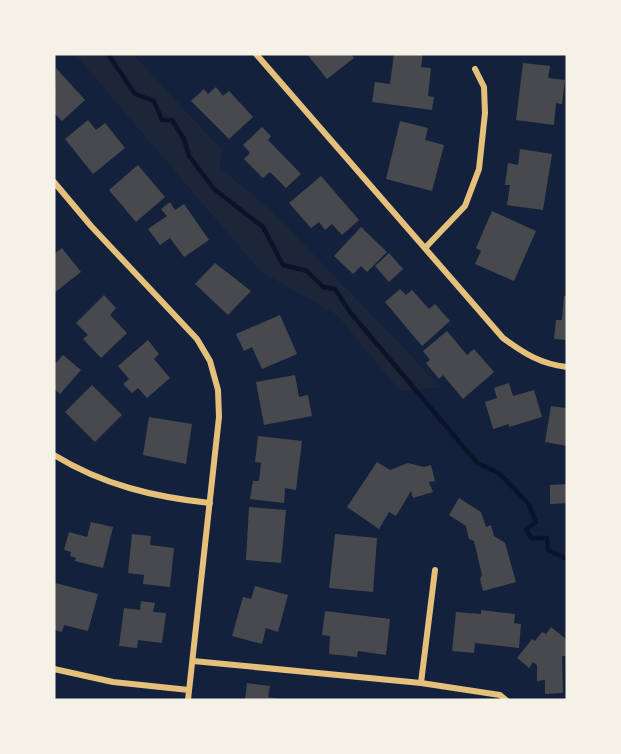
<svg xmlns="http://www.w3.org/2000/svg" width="621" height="754" viewBox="0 0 621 754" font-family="Arial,sans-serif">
  <rect width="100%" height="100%" fill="#14213d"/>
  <path fill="#1d2539" d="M 75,54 L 133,54 L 221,149 L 220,168 L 271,210 L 441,387 L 400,391 L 337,315 L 260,271 Z"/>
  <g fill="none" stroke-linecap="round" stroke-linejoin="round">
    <path stroke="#0b132b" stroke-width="4.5" d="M 108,54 L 135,94 L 154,101 L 162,120 L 172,120 L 184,139 L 189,156 L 214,189 L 263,227 L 283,265 L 307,271 L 323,287 L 335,289 L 350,312 L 477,463 L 499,473 L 528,503 L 536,522 L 526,529 L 531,538 L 547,538 L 548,550 L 567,559"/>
  </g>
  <path fill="#48494c" d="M 307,54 L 351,54 L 354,58 L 327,79 Z
    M 394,54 L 423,54 L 421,67 L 431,68 L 428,96 L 434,97 L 432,110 L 372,102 L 375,82 L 390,84 Z
    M 523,63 L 550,66 L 548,78 L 565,80 L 562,104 L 556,103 L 554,125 L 516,120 Z
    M 56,68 L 85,100 L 62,121 L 54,113 Z
    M 216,87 L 223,96 L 229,91 L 253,117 L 229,139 L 191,101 L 204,89 L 208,94 Z
    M 88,120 L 96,130 L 105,123 L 125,148 L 93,174 L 65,139 Z
    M 400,121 L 428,128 L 425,140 L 444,145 L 432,191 L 386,179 Z
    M 262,127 L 271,136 L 268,140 L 301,174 L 286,188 L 270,172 L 263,178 L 244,159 L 250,153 L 243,145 Z
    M 520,149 L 552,154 L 543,210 L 507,205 L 510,185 L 505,185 L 508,163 L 518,165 Z
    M 138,165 L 165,197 L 136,222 L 109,190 Z
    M 321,176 L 359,220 L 342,235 L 332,224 L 325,230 L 319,222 L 311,228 L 289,203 Z
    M 170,202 L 175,210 L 184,204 L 209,240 L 184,257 L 170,238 L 160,245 L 148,229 L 167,216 L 161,209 Z
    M 492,211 L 536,231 L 514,281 L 475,264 L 481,251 L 476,248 Z
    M 361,227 L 387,252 L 367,272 L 361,266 L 353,274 L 334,256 Z
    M 62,248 L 81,272 L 54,293 L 54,254 Z
    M 389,253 L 403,269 L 389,282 L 375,266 Z
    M 215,263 L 251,291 L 228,315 L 195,284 Z
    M 400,289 L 406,295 L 412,290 L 429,309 L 435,304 L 450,321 L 422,346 L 385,302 Z
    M 104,295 L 116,308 L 110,315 L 127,333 L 101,358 L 83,339 L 88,335 L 76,323 Z
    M 564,296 L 567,296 L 567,340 L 554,339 L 556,320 L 562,320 Z
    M 280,315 L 297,354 L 262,369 L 252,347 L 244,351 L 236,334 Z
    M 447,331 L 467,355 L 474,349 L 494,372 L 463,399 L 443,375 L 439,379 L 426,363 L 430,360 L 423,351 Z
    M 148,340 L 159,354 L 154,359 L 170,378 L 147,398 L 138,388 L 132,393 L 123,384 L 129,379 L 118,366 Z
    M 63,355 L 81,370 L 60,394 L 54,389 L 54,361 L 56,363 Z
    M 295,375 L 299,397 L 308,395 L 312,416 L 264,425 L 256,382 Z
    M 509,383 L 513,396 L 534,390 L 542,417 L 509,427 L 509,424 L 493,429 L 485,402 L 497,398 L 494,388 Z
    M 92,385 L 122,415 L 95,442 L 65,412 Z
    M 551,406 L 566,408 L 567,446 L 545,442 Z
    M 149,417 L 192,424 L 186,464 L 143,455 Z
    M 258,436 L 302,441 L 296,490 L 285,488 L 284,503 L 250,499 L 253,481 L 259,481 L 261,463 L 255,462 Z
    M 377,462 L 390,470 L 408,463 L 424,467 L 431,465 L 435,481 L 429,482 L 433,492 L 413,498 L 411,491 L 396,516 L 389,512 L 379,529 L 347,507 Z
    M 567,484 L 567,503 L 550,504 L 550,485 Z
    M 459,498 L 481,512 L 486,527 L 491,525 L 494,536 L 505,543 L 516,582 L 483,591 L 480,579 L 482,575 L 474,541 L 469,539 L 466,526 L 449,515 Z
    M 249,507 L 286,510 L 281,563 L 246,560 Z
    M 91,522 L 113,527 L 103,568 L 75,561 L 76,558 L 70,556 L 71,552 L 64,550 L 69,532 L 87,537 Z
    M 132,534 L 151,536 L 150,545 L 174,548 L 170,587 L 143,584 L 144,575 L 128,573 Z
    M 335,534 L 377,538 L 373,592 L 329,588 Z
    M 55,583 L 98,594 L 88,631 L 64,625 L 62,632 L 54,630 Z
    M 255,586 L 288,595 L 278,632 L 266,628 L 262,644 L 232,636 L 243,597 L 251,599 Z
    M 141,601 L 155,603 L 153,612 L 166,613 L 162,643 L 138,640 L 137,648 L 119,646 L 124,608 L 140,610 Z
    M 481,610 L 515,614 L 514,623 L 521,624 L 519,648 L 475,643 L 474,653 L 452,651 L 456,612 L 481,614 Z
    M 325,611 L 390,619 L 386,655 L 358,651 L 357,657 L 329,654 L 330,636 L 322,635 Z
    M 551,627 L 566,639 L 567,656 L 562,656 L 563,693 L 545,694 L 545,680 L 537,681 L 537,665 L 533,662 L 529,668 L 517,658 L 532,639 L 535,641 L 542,632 L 546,634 Z
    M 247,683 L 270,686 L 268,697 L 286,700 L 245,700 Z"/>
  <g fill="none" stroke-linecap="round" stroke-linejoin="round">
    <path stroke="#e5c07b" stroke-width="6" d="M 256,54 L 503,338 C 525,354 541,364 567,367
      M 54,182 L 91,226 L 197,339 L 210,361 L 218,390 L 219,417 L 188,700
      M 426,247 L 465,206 L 479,169 L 485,113 L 484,87 L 475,69
      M 54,455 C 103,485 154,497 210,503
      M 193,661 L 421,683 L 500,695 L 506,700
      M 54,669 L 113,682 L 189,690
      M 421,683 L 435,570"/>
  </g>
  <rect width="621" height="754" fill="none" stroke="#f6f1e7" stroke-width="111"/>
</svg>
